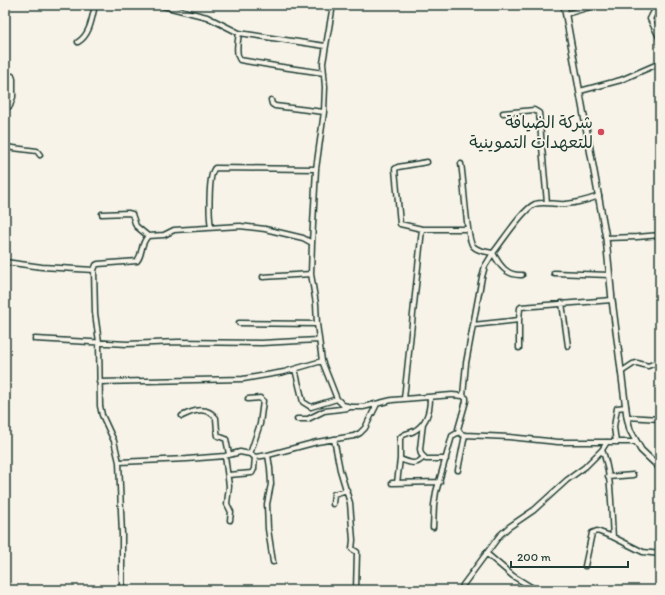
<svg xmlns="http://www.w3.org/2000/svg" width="665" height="595" viewBox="0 0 665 595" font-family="Itim,'Playpen Sans Arabic',sans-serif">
  <rect width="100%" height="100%" fill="#f7f3e8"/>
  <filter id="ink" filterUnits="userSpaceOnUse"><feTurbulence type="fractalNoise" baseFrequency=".025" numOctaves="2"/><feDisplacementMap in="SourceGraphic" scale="8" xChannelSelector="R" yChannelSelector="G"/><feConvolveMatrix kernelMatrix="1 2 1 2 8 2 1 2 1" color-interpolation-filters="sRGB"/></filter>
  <g filter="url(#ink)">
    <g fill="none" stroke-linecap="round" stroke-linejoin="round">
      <g stroke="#1f3d34" stroke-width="7">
        <path id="minor" d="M 159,5 L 207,17 L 239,33 L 325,46
          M 333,5 L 323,63 L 325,87 L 324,112 L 316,169 L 312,243 L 311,274 L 316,304 L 317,324 L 322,361 L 337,399 L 343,405 L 351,407 L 363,407 L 392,400 L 452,395 L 463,396 L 466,398 L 466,401 L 458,429 L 461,434 L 465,435 L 509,437 L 558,442 L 637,442
          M 660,6 L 653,13 L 650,19 L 660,39
          M 566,14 L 597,5
          M 239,33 C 238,41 235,53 240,60 L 275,66 L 324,73
          M 78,42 C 90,35 92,18 95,5
          M 580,91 L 621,80 L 660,63
          M 271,100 L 272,104 L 275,106 L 324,112
          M 5,108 L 10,106 L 13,97 L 13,79 L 12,76
          M 503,113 L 534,110 L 539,113 L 547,203
          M 5,147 L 37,151 L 40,155
          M 427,162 L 398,167 L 395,169 L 400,224 L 422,229 L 467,229
          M 461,164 C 464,179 466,239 473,246 C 477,251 487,252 493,253 C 502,242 523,209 535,204 C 545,201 556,205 566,204 C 577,203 588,200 599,196
          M 102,214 L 128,213 L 132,214 L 136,226 L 148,236
          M 211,227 C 209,217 208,174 215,168 L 316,169
          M 606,238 L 637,237 L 660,235
          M 493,253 C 500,266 507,276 522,275
          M 5,262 L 42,267 L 94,270 L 96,265 L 98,264 L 137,261 C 144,252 139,246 148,236 L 164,235 L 174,230 L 240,226 L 265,229 L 303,238 L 312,243
          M 94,270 L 95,313 L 99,342 L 100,406 L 102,415 L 114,441 L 119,462 L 122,535 L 122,590
          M 554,273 L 609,275
          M 263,277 L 311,274
          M 562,303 L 568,346
          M 239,323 L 317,324
          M 473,325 L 519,320 L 520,308 L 521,307 L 612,300
          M 35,339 L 127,344 L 178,342 L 261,343 L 318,340
          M 519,348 L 519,320
          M 295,369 L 303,402 L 311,407 L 337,399
          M 621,372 L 633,364 L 637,363 L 648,366 L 653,364 L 660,365
          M 99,382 L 243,379 L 284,372 L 322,361
          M 463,396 L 466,363 L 482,277 L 485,266 L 493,253
          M 248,399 L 260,398 L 263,401 L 260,424 L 250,454
          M 404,399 L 422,229
          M 182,416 C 194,410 207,406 216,418 L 217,431 L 218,436 L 226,439 L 229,454
          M 627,417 L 660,419
          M 297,419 L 308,419 L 324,411 L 348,408
          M 423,423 L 420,449 L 421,454 L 426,459 L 446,459
          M 334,439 L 340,470 L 350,503 L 353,540 L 352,549 L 357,552 L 356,590
          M 616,442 L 614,427 L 617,408 L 626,407
          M 602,450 C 612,472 611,512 613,537 L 643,552 L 660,554
          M 268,455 L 270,468 L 271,484 L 267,504 L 268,529 L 273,562
          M 225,456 L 229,486 L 227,504 L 231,512 L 230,520
          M 400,459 C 410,463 416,466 424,457
          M 119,462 L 187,459 L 225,456 L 240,452 L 250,454 L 255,457 L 268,455 L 317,442 L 354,436 L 360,433 L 365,428 L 377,404
          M 458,470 L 465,435
          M 228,475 L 252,473 L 254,469 L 255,457
          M 608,477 L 633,475
          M 392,483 L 440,482
          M 397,483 L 400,459 L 400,438 C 404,433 408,434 414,431 C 427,424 430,411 430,398
          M 333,504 L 334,494 L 347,490
          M 433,527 L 434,505 L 436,492 L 452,436 L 459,432
          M 486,553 L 513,576 L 536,590
          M 585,566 L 592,533 L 597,531 L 613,537
          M 461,590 L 463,585 L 500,535 L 509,527 L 534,510 L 567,480 L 585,467 L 602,450 L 607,442"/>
      </g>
      <g stroke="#1f3d34" stroke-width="8">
        <path id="tertiary" d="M 564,5 L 606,238 L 612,300 L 627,417 L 630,430 L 641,450 L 660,468"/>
      </g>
      <use href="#minor" stroke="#f7f3e8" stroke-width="4"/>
      <use href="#tertiary" stroke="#f7f3e8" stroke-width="5"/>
    </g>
  </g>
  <circle fill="#d1495b" stroke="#f7f3e8" stroke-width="1.5" cx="601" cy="132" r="4"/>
  <g text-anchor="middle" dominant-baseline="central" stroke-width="3.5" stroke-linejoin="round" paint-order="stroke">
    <g font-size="17" fill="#1f3d34" stroke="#f7f3e8" text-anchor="end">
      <text x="593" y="122">شركة الضيافة<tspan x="593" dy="20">للتعهدات التموينية</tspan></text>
    </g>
  </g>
  <rect width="665" height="595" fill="none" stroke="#f7f3e8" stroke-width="20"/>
  <rect x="10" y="10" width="645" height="575" fill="none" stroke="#1f3d34" stroke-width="1.5" filter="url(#ink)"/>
  <path d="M511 561v6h117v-6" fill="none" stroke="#1f3d34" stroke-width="2"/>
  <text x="517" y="561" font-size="12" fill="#1f3d34" stroke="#f7f3e8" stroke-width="3" paint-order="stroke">200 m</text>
</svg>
